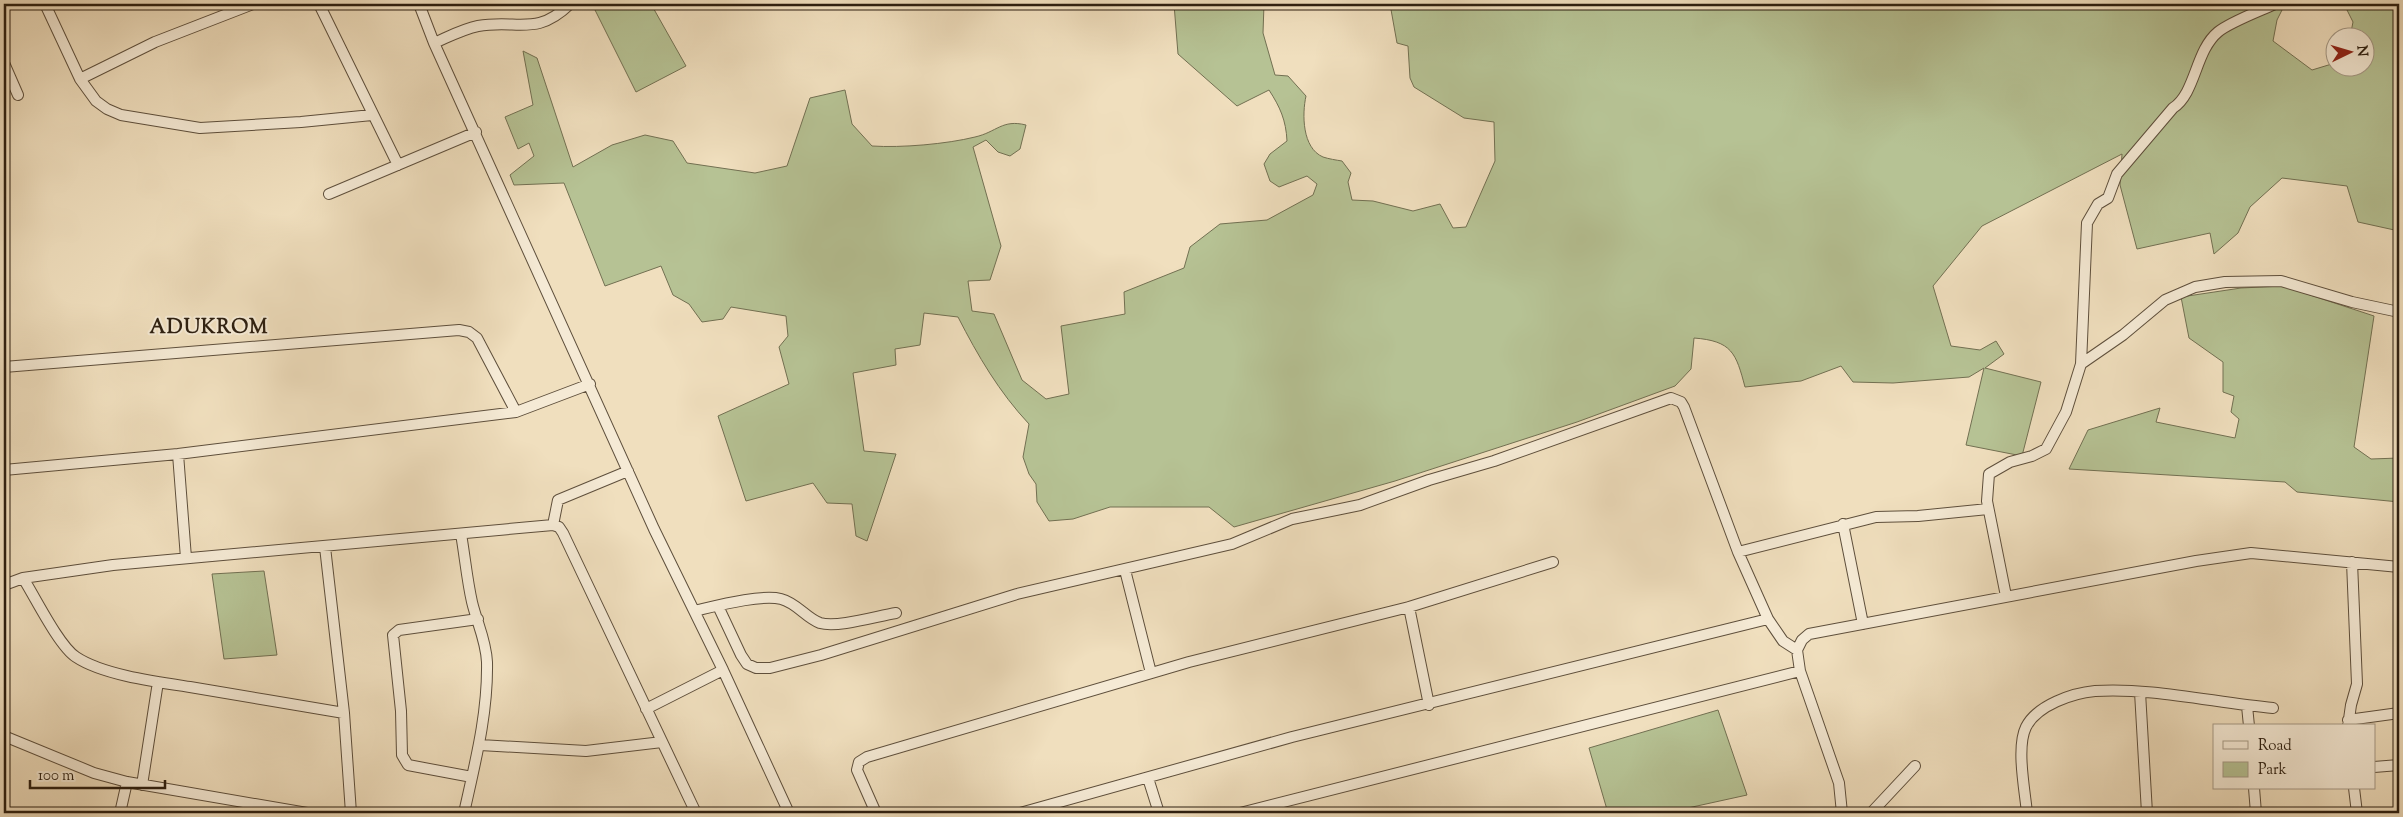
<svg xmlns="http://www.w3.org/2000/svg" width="2403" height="817" viewBox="0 0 2403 817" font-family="'Sorts Mill Goudy',serif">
  <rect width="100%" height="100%" fill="#f0dfbe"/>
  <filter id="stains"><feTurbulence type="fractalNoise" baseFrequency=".004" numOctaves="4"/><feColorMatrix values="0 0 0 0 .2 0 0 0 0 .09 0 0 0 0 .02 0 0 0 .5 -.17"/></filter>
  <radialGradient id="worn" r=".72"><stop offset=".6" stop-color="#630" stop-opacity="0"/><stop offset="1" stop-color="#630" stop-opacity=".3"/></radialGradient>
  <path fill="#b6c294" stroke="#727052" d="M 592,4 L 651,4 L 686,66 L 636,92 Z
    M 1174,4 L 1264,4 L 1263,33 L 1275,75 L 1288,76 L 1306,96 C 1302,114 1302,148 1323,157 C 1329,159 1336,160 1342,161 L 1351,173 L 1348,182 L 1352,200 L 1373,201 L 1413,211 L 1440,204 L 1453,228 L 1466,227 L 1495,161 L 1494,122 L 1464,118 L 1414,87 L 1410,78 L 1408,46 L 1397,43 L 1390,4 L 2285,4 L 2277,20 L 2273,41 L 2312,70 L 2335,63 L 2336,68 L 2366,68 L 2366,38 L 2350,37 L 2353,22 L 2344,4 L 2399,4 L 2399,231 L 2358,222 L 2347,186 L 2282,178 L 2250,207 L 2238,233 L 2214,254 L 2210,233 L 2137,249 L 2120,185 L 2122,154 L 1982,226 L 1933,286 L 1951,346 L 1980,350 L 1996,341 L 2004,354 L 1985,368 L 2041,382 L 2022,456 L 1966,445 L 1984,368 L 1969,377 L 1893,383 L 1853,382 L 1841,366 L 1801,381 L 1745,387 C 1736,353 1732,341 1694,338 L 1691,369 L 1675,386 L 1577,422 L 1395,481 L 1234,527 L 1209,507 L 1110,507 L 1073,519 L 1049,521 L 1037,502 L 1036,484 L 1029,474 L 1023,457 L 1029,424 C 999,392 978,356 958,317 L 924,313 L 920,345 L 895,349 L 896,365 L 853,373 L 864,451 L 896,454 L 867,541 L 856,536 L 852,504 L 827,503 L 813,483 L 746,501 L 718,416 L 789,384 L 779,347 L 788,336 L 786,316 L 731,307 L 723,319 L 702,322 L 689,304 L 673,295 L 661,266 L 605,286 L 564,183 L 514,185 L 510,175 L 534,156 L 529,143 L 518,149 L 505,117 L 533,105 L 523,51 L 537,58 L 573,167 L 612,145 L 645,135 L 673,141 L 687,163 L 755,173 L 787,166 L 810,98 L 845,90 L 852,124 L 872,146 C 901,148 947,144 975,137 C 997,132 1002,119 1026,125 L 1020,149 L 1010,156 L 998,152 L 986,140 L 973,147 L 1001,246 L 990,280 L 968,281 L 972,311 L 994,314 L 1022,380 L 1046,399 L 1069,394 L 1061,326 L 1125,314 L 1124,292 L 1184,268 L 1190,247 L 1220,224 L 1267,220 L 1313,195 L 1317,184 L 1307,176 L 1279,187 L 1270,181 L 1264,164 L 1270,154 L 1287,141 C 1286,120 1280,107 1269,90 L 1237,106 L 1178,54 Z
    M 2283,286 L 2374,316 L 2354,447 L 2371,459 L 2399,458 L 2399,502 L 2297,492 L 2285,482 L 2069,469 L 2088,430 L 2160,408 L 2156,422 L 2235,438 L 2239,419 L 2231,412 L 2234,396 L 2223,392 L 2223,362 L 2189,338 L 2181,297 L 2241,288 Z
    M 264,571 L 277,655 L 224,659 L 212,574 Z
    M 1718,710 L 1747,795 L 1665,813 L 1608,813 L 1589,748 Z"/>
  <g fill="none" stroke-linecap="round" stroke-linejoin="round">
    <g stroke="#5e4f3c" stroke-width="12">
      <path id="minor" d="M 45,4 L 80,79 L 96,101 L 107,109 L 121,115 L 200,128 L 301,122 L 372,115
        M 319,4 L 398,165
        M 419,4 L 434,43 L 654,529 L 723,670 L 789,813
        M 434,43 C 448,37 463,29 478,26 C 518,19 536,37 570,4
        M 4,63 L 18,95
        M 80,79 L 155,42 L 253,4
        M 329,194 L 476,132
        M 2081,364 L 2087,223 L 2098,204 L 2108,198 L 2117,174 L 2173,108 C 2196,93 2195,51 2218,32 C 2230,22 2260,11 2275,4
        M 4,367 L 459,330 L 469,332 L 477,338 L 516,412
        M 178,454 L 186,558
        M 4,470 L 178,454 L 516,412 L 590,384
        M 1843,524 L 1863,624
        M 553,525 L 558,500 L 628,471
        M 461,534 C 465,557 467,580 472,602 C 477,623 486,640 487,662 C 488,714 475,763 464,813
        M 325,547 L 344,713 L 351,813
        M 1738,552 L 1876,517 L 1918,516 L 1988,509
        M 1125,570 L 1151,673
        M 23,578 C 35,597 59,646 76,657 C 103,675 157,682 190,687 C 241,696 293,704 344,713
        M 4,585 L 23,578 L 113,565 L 553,525 L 559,527 L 563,533 L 696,813
        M 2006,596 L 1987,501 L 1989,474 L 2010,462 L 2032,456 L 2046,449 L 2066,412 L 2081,364 L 2123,335 L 2165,300 L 2195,287 L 2225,282 L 2281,281 L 2352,302 L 2399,312
        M 718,606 L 741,655 L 747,664 L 756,668 L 770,668 L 821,655 L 1017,594 L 1232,544 L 1292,519 L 1360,505 L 1429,480 L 1494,461 L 1671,398 L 1681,402 L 1684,407 L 1738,552 L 1768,619 L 1783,641 L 1797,650
        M 1409,607 L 1429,705
        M 694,611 C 716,606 761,594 781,599 C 797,603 806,618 820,623 C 838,628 877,616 896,613
        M 2140,692 L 2147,813
        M 2247,706 L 2249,726
        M 646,709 L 723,670
        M 2348,720 L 2399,713
        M 2348,726 L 2351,705 L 2357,684 L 2352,562
        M 4,736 L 94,773 L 127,782 L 307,813
        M 480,745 L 586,751 L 662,742
        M 2374,767 L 2399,765
        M 472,777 L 408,765 L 402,755 L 401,711 L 393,635 L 399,630 L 478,619
        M 1148,778 L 1159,813
        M 142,785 L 158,682
        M 2254,788 L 2256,813
        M 2354,788 L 2357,813
        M 120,813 L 127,782
        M 876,813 L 857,770 L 859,762 L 867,757 L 1189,662 L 1409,607 L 1553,562
        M 1020,813 L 1292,737 L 1768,619
        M 1240,813 L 1800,671
        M 1842,813 L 1839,783 L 1800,671 L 1797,650 L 1802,640 L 1809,634 L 2196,561 L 2251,553 L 2399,567
        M 1871,813 L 1915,766
        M 2027,813 C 2025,791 2016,747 2026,727 C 2037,705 2073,693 2095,691 C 2149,687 2217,703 2273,708"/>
    </g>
    <use href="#minor" stroke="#f5ead5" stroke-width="10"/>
  </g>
  <g text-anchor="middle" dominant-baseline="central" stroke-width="4" stroke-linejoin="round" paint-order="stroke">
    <g font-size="20" font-weight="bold" letter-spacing="1" fill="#2d1f10" stroke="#f5ead5">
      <text x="209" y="328">ADUKROM</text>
    </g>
  </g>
  <rect width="2403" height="817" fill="none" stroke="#f0dfbe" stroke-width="20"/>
  <rect x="5" y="5" width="2393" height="807" fill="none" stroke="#2d1f10" stroke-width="2.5"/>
  <rect x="10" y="10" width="2383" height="797" fill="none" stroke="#2d1f10"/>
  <rect x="2213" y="724" width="162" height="65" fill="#f5ead5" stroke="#a59986"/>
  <rect x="2223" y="741" width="25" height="8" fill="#f5ead5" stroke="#a59986"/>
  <text x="2258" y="750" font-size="15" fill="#2d1f10">Road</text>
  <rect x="2223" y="762" width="25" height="15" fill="#b6c294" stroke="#a59986"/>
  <text x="2258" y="774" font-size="15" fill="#2d1f10">Park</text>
  <g transform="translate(2350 52) rotate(85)"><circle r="24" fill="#f5ead5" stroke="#a59986"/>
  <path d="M0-4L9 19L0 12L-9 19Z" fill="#8f2418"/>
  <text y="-8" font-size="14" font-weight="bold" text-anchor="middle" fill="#2d1f10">N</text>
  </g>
  <path d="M30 780v8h135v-8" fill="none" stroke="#2d1f10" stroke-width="2.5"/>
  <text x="38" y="780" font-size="15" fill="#2d1f10" stroke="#f5ead5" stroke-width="4" paint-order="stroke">100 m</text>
  <rect width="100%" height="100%" filter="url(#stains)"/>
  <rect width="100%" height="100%" fill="url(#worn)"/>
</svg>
